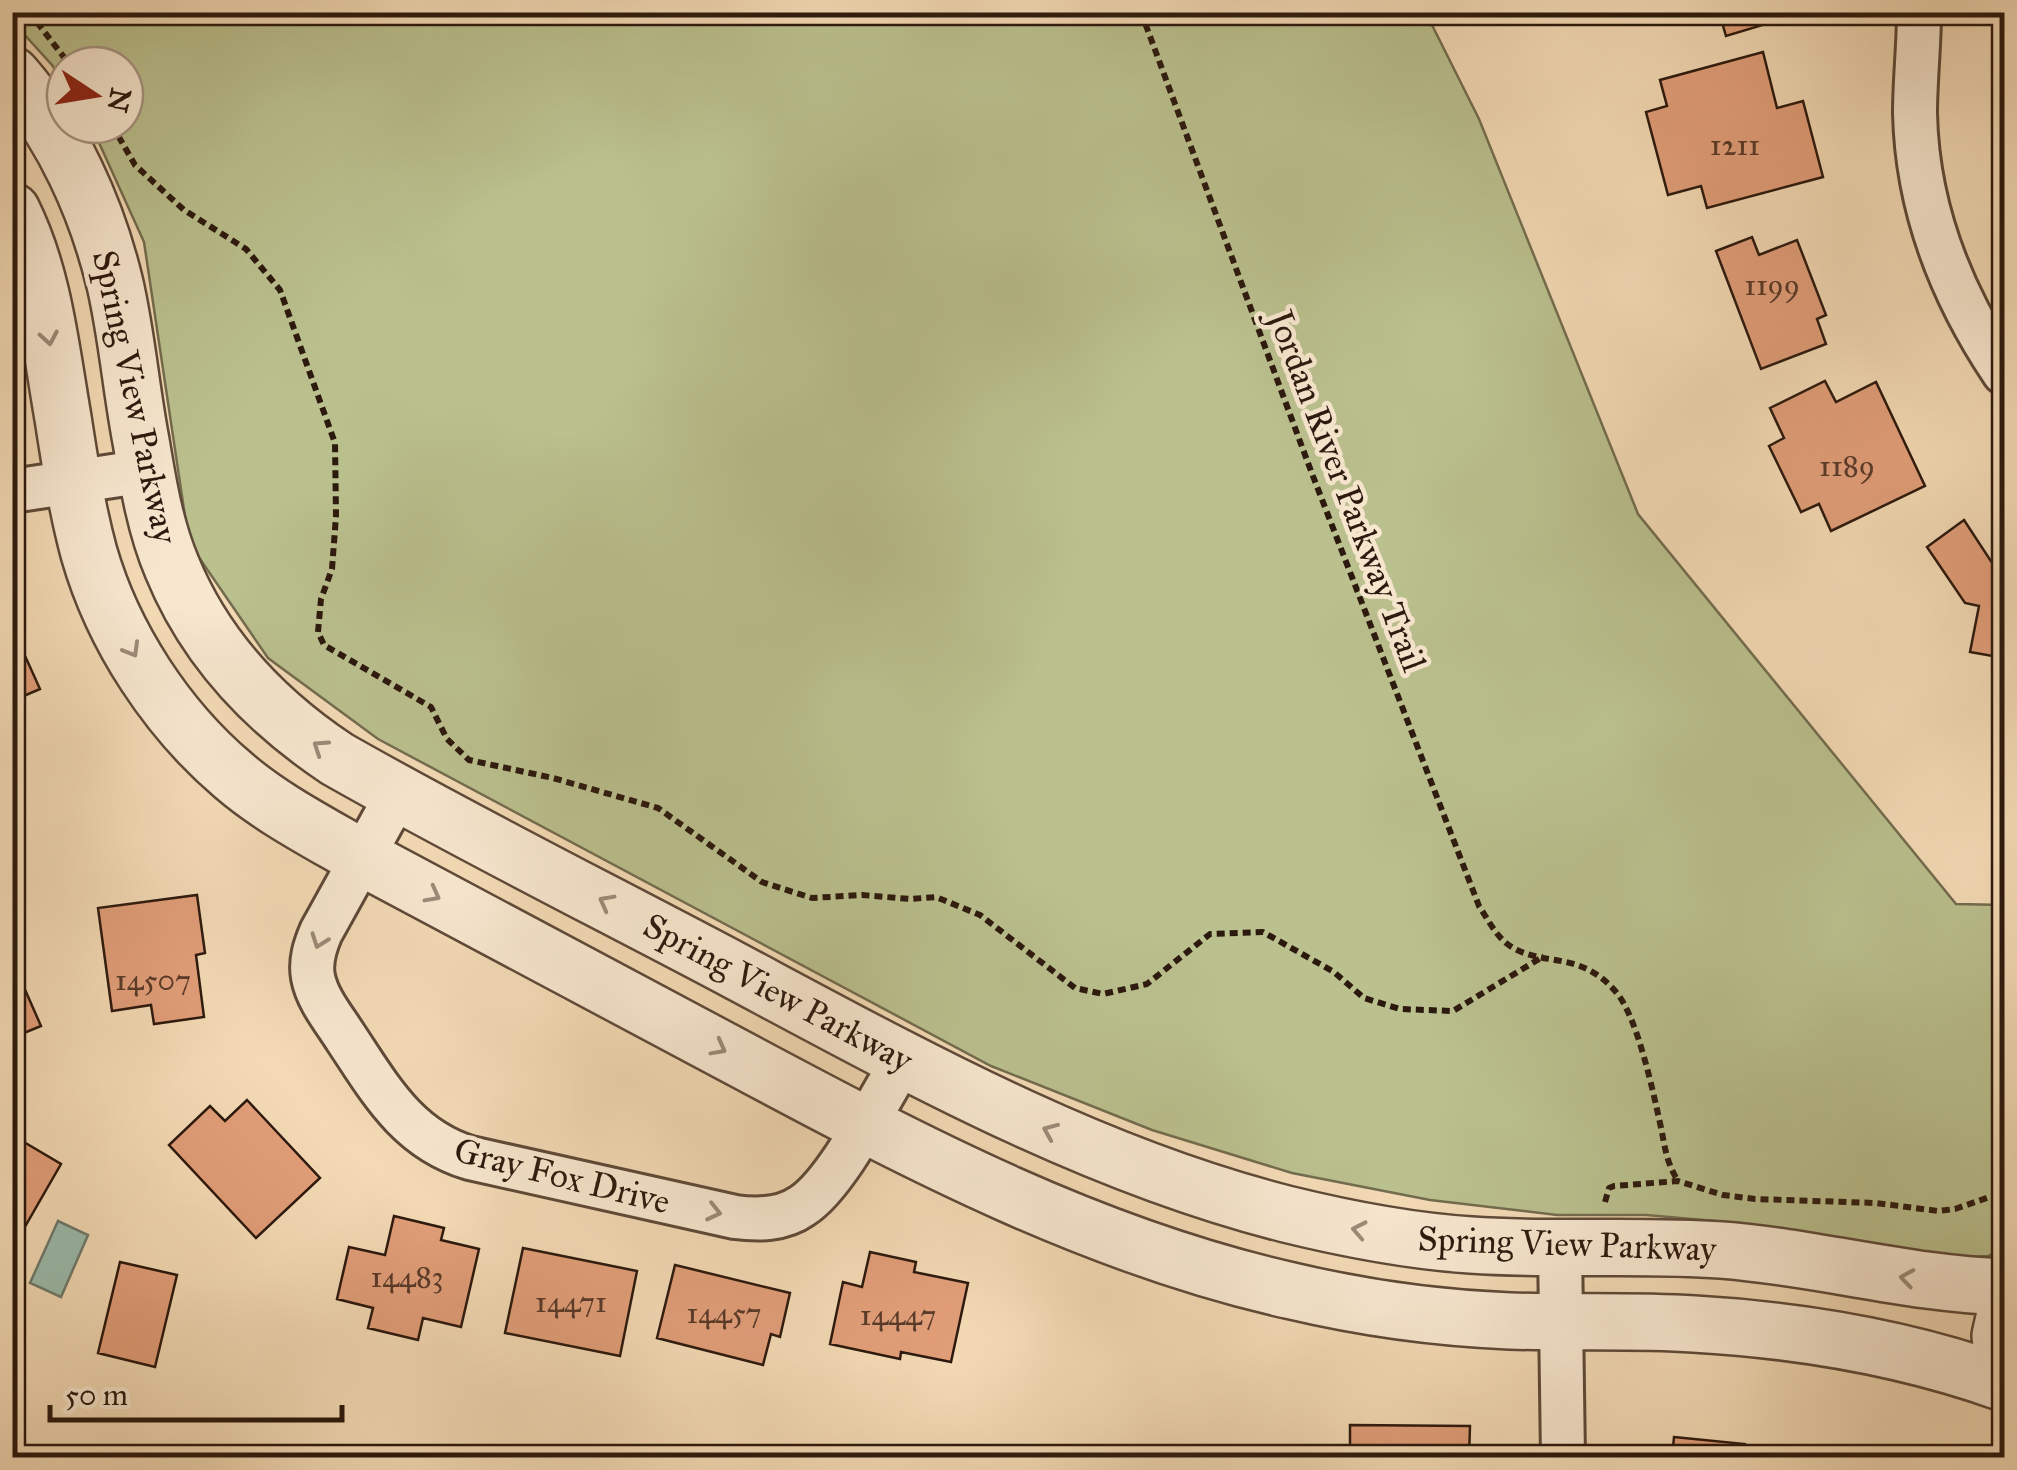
<svg xmlns="http://www.w3.org/2000/svg" width="2017" height="1470" viewBox="0 0 2017 1470" font-family="'IM FELL Great Primer',serif">
  <rect width="100%" height="100%" fill="#f3dab5"/>
  <filter id="stains"><feTurbulence type="fractalNoise" baseFrequency=".002" numOctaves="4"/><feColorMatrix values="0 0 0 0 .2 0 0 0 0 .09 0 0 0 0 .02 0 0 0 .5 -.17"/></filter>
  <radialGradient id="worn" r=".72"><stop offset=".6" stop-color="#630" stop-opacity="0"/><stop offset="1" stop-color="#630" stop-opacity=".3"/></radialGradient>
  <path fill="#bac08e" stroke="#736c4e" stroke-width="2.5" d="M 13,12 L 1426,13 L 1479,119 L 1638,514 L 1956,904 L 2004,905 L 2004,1250 L 1988,1256 L 1960,1258 L 1738,1223 L 1646,1215 L 1557,1215 L 1430,1200 L 1292,1173 L 1152,1130 L 991,1066 L 378,739 L 268,658 L 189,543 L 144,242 L 91,125 L 125,125 L 125,65 L 65,65 L 65,85 L 52,65 L 13,22 Z"/>
  <path fill="#9bbbab" stroke="#6f7a6c" stroke-width="2.5" d="M 58,1221 L 88,1235 L 61,1297 L 30,1283 Z"/>
  <path fill="#e19e79" stroke="#2c190e" stroke-width="2.5" d="M 1719,12 L 1806,12 L 1726,36 Z
    M 1763,52 L 1777,108 L 1803,101 L 1823,177 L 1707,208 L 1701,186 L 1668,195 L 1646,112 L 1667,106 L 1660,80 Z
    M 1752,237 L 1759,255 L 1797,240 L 1826,315 L 1817,319 L 1826,344 L 1761,369 L 1716,251 Z
    M 1825,381 L 1836,402 L 1876,382 L 1925,486 L 1831,531 L 1819,504 L 1801,512 L 1769,446 L 1784,438 L 1770,408 Z
    M 1964,520 L 2004,581 L 2004,658 L 1970,652 L 1979,606 L 1965,603 L 1927,547 Z
    M 12,627 L 40,689 L 12,701 Z
    M 197,895 L 205,953 L 196,955 L 204,1017 L 154,1024 L 151,1005 L 112,1011 L 98,908 Z
    M 12,960 L 41,1026 L 12,1038 Z
    M 247,1100 L 320,1178 L 256,1238 L 169,1145 L 210,1106 L 225,1121 Z
    M 12,1135 L 61,1164 L 19,1237 L 12,1233 Z
    M 394,1216 L 444,1228 L 441,1240 L 479,1249 L 461,1327 L 423,1318 L 418,1340 L 368,1328 L 373,1308 L 337,1299 L 349,1247 L 385,1255 Z
    M 523,1248 L 637,1271 L 620,1356 L 505,1333 Z
    M 870,1252 L 916,1262 L 914,1272 L 968,1283 L 951,1362 L 901,1352 L 900,1359 L 830,1344 L 843,1282 L 862,1287 Z
    M 120,1262 L 177,1275 L 155,1367 L 98,1353 Z
    M 675,1265 L 790,1293 L 780,1337 L 771,1334 L 763,1365 L 657,1338 Z
    M 1350,1425 L 1470,1426 L 1469,1458 L 1350,1458 Z
    M 1674,1437 L 1745,1444 L 1744,1458 L 1672,1458 Z"/>
  <g fill="none" stroke-linecap="round" stroke-linejoin="round">
    <g stroke="#5e4938" stroke-width="48">
      <path id="minor" d="M 1919,12 C 1919,46 1915,80 1915,113 C 1917,208 1952,296 2004,373
        M 12,491 L 146,471
        M 398,793 L 321,932 C 315,946 310,961 313,977 C 317,999 334,1019 346,1038 C 380,1089 407,1139 470,1158 L 735,1217 C 758,1220 782,1220 802,1206 C 837,1184 880,1097 903,1060
        M 1560,1248 L 1563,1458"/>
    </g>
    <g stroke="#5e4938" stroke-width="60">
      <path id="tertiary" d="M 12,75 C 63,133 97,209 115,284 C 127,336 131,389 141,441 C 148,483 155,527 172,567 C 205,648 265,711 337,759 C 467,833 600,899 732,969 C 910,1064 1089,1164 1286,1214 C 1347,1229 1409,1241 1471,1245 C 1554,1251 1638,1244 1721,1250 C 1816,1257 1909,1284 2004,1287
        M 12,211 C 44,275 51,349 63,418 C 70,463 77,509 89,553 C 113,637 167,719 233,775 C 271,808 318,832 361,857 C 488,925 615,993 742,1060 C 918,1154 1095,1247 1292,1291 C 1364,1308 1436,1318 1510,1321 C 1571,1323 1633,1320 1694,1324 C 1798,1330 1906,1348 2004,1383
        M 2004,1318 L 2000,1336 L 2004,1367"/>
    </g>
    <path stroke="#2c190e" stroke-width="6" stroke-dasharray="8 5" stroke-linecap="butt" d="M 29,12 L 70,65
      M 1141,12 L 1311,471 L 1479,906 C 1487,918 1495,934 1506,943 C 1539,969 1579,948 1616,992 C 1637,1016 1653,1091 1660,1123 C 1665,1145 1665,1160 1678,1181
      M 112,125 L 135,165 L 184,210 L 246,249 L 280,290 L 335,443 L 336,516 L 332,569 L 321,599 L 318,632 L 324,645 L 431,707 L 447,739 L 469,760 L 553,778 L 658,808 L 762,882 L 812,898 L 862,895 L 910,899 L 936,897 L 980,915 L 1075,988 L 1103,994 L 1147,984 L 1210,934 L 1263,932 L 1334,972 L 1364,998 L 1400,1009 L 1453,1011 L 1544,956
      M 1605,1202 L 1609,1188 L 1614,1186 L 1678,1181 L 1723,1195 L 1755,1199 L 1876,1203 L 1938,1211 L 1955,1209 L 2004,1192"/>
    <use href="#minor" stroke="#f7e7cf" stroke-width="42"/>
    <use href="#tertiary" stroke="#f7e7cf" stroke-width="55"/>
  </g>
  <defs><path id="oneway-chevron" d="M-2-3.5L2.5 0L-2 3.5" fill="none" stroke-width="1.6" stroke-linecap="round" stroke-linejoin="round" transform="scale(2.5)"/></defs>
  <g stroke="#9c8a78">
    <use href="#oneway-chevron" transform="translate(49 338) rotate(80)"/>
    <use href="#oneway-chevron" transform="translate(132 650) rotate(60)"/>
    <use href="#oneway-chevron" transform="translate(320 747) rotate(-146)"/>
    <use href="#oneway-chevron" transform="translate(433 895) rotate(28)"/>
    <use href="#oneway-chevron" transform="translate(606 902) rotate(-152)"/>
    <use href="#oneway-chevron" transform="translate(319 941) rotate(110)"/>
    <use href="#oneway-chevron" transform="translate(719 1048) rotate(28)"/>
    <use href="#oneway-chevron" transform="translate(1050 1131) rotate(-157)"/>
    <use href="#oneway-chevron" transform="translate(714 1212) rotate(13)"/>
    <use href="#oneway-chevron" transform="translate(1359 1230) rotate(-169)"/>
    <use href="#oneway-chevron" transform="translate(1907 1278) rotate(-171)"/>
  </g>
  <g text-anchor="middle" dominant-baseline="central" stroke-width="9" stroke-linejoin="round" paint-order="stroke">
    <g font-size="30" fill="#593a29">
      <text x="1735" y="145">1211</text>
      <text x="1772" y="285">1199</text>
      <text x="1847" y="466">1189</text>
      <text x="153" y="980">14507</text>
      <text x="407" y="1277">14483</text>
      <text x="571" y="1302">14471</text>
      <text x="724" y="1313">14457</text>
      <text x="898" y="1315">14447</text>
    </g>
    <g font-size="35" fill="#2c190e" stroke="#f7e7cf">
      <text transform="translate(135 397) rotate(78)">Spring View Parkway</text>
      <text transform="translate(1347 491) rotate(69)">Jordan River Parkway Trail</text>
      <text transform="translate(778 993) rotate(28)">Spring View Parkway</text>
      <text transform="translate(562 1176) rotate(14)">Gray Fox Drive</text>
      <text transform="translate(1567 1244) rotate(2)">Spring View Parkway</text>
    </g>
  </g>
  <rect width="2017" height="1470" fill="none" stroke="#f3dab5" stroke-width="50"/>
  <rect x="15" y="15" width="1987" height="1440" fill="none" stroke="#2c190e" stroke-width="5"/>
  <rect x="25" y="25" width="1967" height="1420" fill="none" stroke="#2c190e" stroke-width="2.5"/>
  <g transform="translate(95 95) rotate(102)"><circle r="48" fill="#f7e7cf" stroke="#a69582" stroke-width="2.5"/>
  <path d="M0-8L18 38L0 25L-18 38Z" fill="#8f2418"/>
  <text y="-15" font-size="28" font-weight="bold" text-anchor="middle" fill="#2c190e">N</text>
  </g>
  <path d="M50 1405v15h292v-15" fill="none" stroke="#2c190e" stroke-width="5"/>
  <text x="65" y="1405" font-size="30" fill="#2c190e" stroke="#f7e7cf" stroke-width="8" paint-order="stroke">50 m</text>
  <rect width="100%" height="100%" filter="url(#stains)"/>
  <rect width="100%" height="100%" fill="url(#worn)"/>
</svg>
